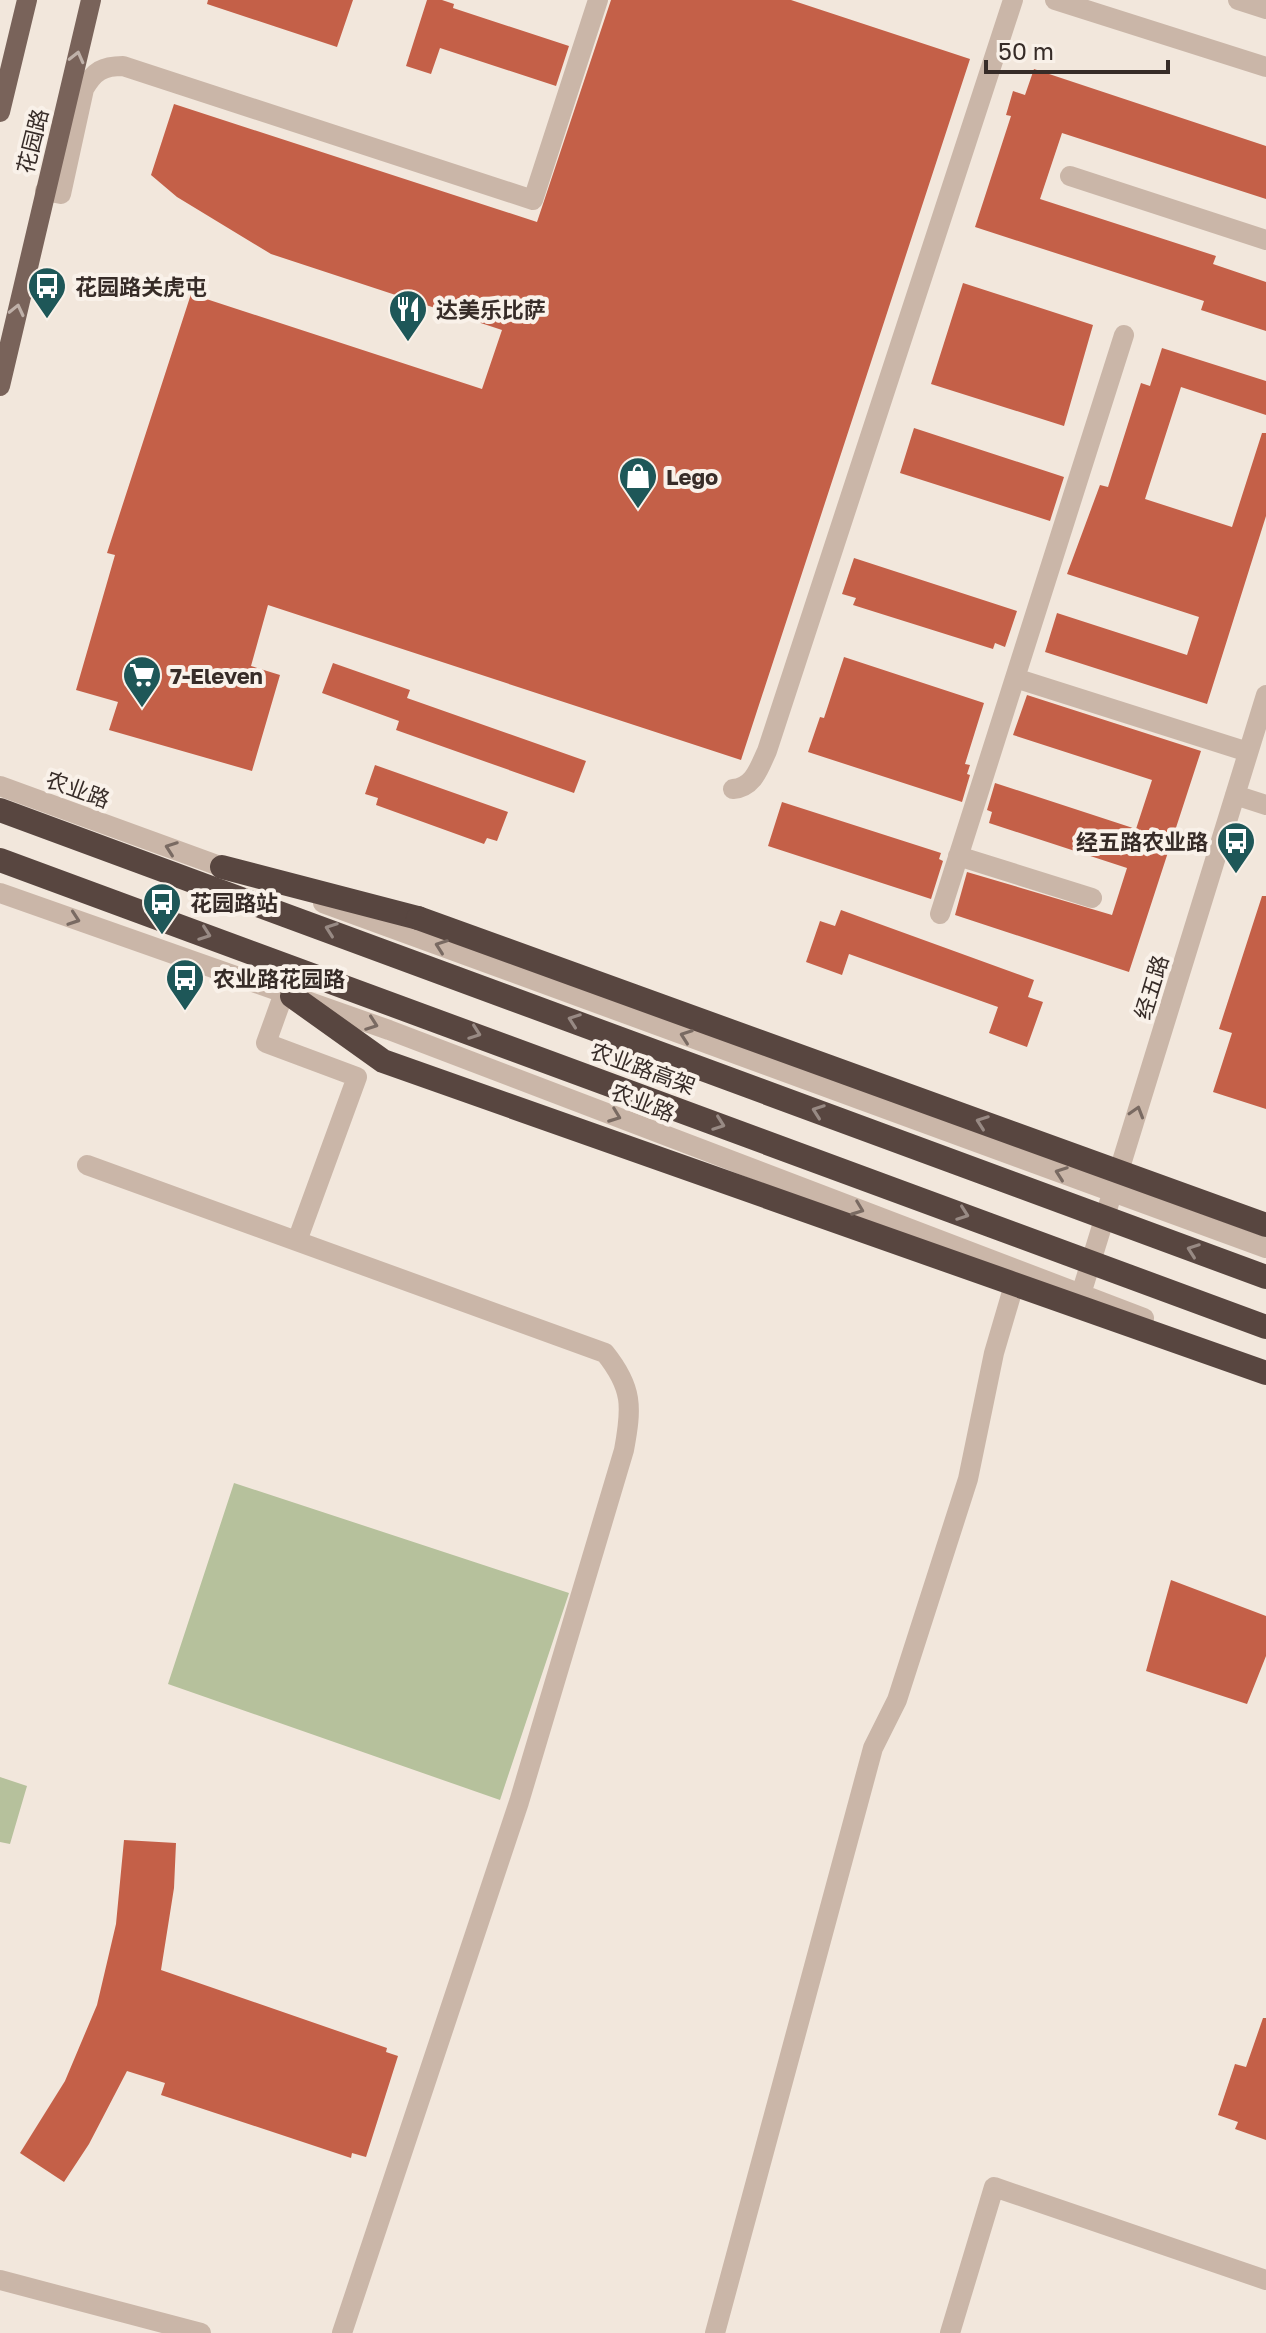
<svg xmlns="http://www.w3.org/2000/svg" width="1266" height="2333" viewBox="0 0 1266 2333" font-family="'Golos Text','Noto Sans SC',sans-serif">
  <rect width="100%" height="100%" fill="#f2e7dc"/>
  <path fill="#b6c19c" d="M 234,1483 L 569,1593 L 500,1800 L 168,1684 Z
    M 0,1777 L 27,1786 L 10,1844 L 0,1842 Z"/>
  <path fill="#c46048" d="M 208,0 L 353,0 L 337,47 L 207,4 Z
    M 427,0 L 442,0 L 454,4 L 453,8 L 569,46 L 556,86 L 440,48 L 431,74 L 406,66 Z
    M 611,0 L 791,0 L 970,59 L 741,760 L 268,605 L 251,666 L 280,675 L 252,771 L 109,730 L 118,702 L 76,690 L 115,555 L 107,553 L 191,294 L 482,389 L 502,330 L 271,254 L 177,197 L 151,175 L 174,104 L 537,222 Z
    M 1034,69 L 1266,146 L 1266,199 L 1062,133 L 1040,199 L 1216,256 L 1213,264 L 1266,282 L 1266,331 L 1201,310 L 1204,301 L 975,227 L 1011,116 L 1006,115 L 1013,91 L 1025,95 Z
    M 963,283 L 1093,325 L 1064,426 L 931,384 Z
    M 1162,348 L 1266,381 L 1266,415 L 1181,387 L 1145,499 L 1232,527 L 1262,433 L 1266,433 L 1266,516 L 1207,704 L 1045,652 L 1057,613 L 1187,655 L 1199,617 L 1067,574 L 1100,485 L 1108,487 L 1141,383 L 1150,386 Z
    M 914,428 L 1064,477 L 1050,521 L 900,473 Z
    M 854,558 L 1017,611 L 1005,647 L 995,643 L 993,649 L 853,605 L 856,598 L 842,594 Z
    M 844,657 L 984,703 L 965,764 L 970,765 L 967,774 L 970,775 L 962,802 L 808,752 L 820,717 L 824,718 Z
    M 333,663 L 410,690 L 407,698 L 586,761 L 574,793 L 396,730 L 399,721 L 322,693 Z
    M 1027,695 L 1201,751 L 1129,972 L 955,915 L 967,872 L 1112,915 L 1127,868 L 989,823 L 992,812 L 987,810 L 995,783 L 1136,829 L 1152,780 L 1013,735 Z
    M 375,765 L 508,812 L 497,841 L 487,838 L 484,844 L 376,805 L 378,798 L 365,794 Z
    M 782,802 L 941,853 L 939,859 L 943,861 L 931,899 L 768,846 Z
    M 1262,896 L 1266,896 L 1266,1109 L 1213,1092 L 1232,1033 L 1219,1029 Z
    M 841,910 L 1034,980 L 1028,997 L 1043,1002 L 1027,1047 L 989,1033 L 998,1007 L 849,954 L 842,975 L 806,962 L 820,921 L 835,926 Z
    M 1171,1580 L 1266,1616 L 1266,1656 L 1247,1704 L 1146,1671 Z
    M 124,1840 L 176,1843 L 174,1888 L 161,1970 L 387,2048 L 386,2052 L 398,2056 L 366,2157 L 352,2153 L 351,2158 L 161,2095 L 165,2083 L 127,2071 L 89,2144 L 64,2182 L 20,2153 L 65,2081 L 97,2005 L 116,1924 Z
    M 1263,2018 L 1266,2018 L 1266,2140 L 1235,2129 L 1238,2122 L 1218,2115 L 1235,2064 L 1246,2067 Z"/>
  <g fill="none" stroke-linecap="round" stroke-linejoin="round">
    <path stroke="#cab6a8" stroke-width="20" d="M 1055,0 L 1266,67
      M 1238,0 L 1266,9
      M 1070,176 L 1266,240
      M 45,191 L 61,194 L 84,89 C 94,71 103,66 123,66 L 533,200 L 598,0
      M 1015,678 L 1248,752
      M 0,786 L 236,872
      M 733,789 C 754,787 759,768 767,751 L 1013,0
      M 1235,795 L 1266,805
      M 958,856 L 1092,898
      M 0,893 L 389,1030 L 1144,1318
      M 323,903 L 1266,1248
      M 940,914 L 1124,335
      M 284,993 L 266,1043 L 357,1077 L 297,1241
      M 87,1165 L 605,1353 C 633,1388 632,1407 624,1450 L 519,1802 L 342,2333
      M 1081,1294 L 1266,695
      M 0,2280 L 201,2333
      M 715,2333 L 873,1748 L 897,1700 L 968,1479 L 994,1353 L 1014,1285
      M 950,2333 L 994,2187 L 1266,2280"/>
    <path stroke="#79635a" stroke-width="20" d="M 0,112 L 27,0
      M 0,386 L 91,0"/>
    <path stroke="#584640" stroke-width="24" d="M 222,867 L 418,918
      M 292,996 L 383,1061 L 1266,1373"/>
    <path stroke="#584640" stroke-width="24" d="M 0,810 L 1266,1277
      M 0,860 L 1266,1327
      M 418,918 L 1266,1225"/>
  </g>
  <defs><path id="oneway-chevron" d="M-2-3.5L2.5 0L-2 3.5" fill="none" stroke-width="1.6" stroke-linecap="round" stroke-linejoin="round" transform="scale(2)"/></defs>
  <g stroke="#bfb1a9">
    <use href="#oneway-chevron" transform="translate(77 57) rotate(-76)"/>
    <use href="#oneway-chevron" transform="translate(17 310) rotate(-77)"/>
  </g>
  <g stroke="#796a62">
    <use href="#oneway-chevron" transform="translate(171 848) rotate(-160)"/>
    <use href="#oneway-chevron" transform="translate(74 919) rotate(19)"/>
    <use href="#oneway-chevron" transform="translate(441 946) rotate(-160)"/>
    <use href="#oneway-chevron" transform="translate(372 1024) rotate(20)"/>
    <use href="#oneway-chevron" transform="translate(686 1036) rotate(-160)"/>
    <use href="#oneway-chevron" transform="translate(1137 1112) rotate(-73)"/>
    <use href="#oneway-chevron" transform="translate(615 1116) rotate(21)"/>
    <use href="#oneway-chevron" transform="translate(1061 1173) rotate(-160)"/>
    <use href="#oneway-chevron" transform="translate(858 1209) rotate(21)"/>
  </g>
  <g stroke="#988a84">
    <use href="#oneway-chevron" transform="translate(331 929) rotate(-160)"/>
    <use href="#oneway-chevron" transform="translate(205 934) rotate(20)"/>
    <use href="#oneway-chevron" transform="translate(574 1020) rotate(-160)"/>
    <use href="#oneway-chevron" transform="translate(475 1033) rotate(20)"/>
    <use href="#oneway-chevron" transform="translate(818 1111) rotate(-160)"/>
    <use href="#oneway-chevron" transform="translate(982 1122) rotate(-160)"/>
    <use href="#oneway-chevron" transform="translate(719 1124) rotate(20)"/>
    <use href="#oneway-chevron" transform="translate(963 1214) rotate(20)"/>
    <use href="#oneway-chevron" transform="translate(1193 1250) rotate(-160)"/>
  </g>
  <defs>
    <g id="bus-pin" transform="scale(2)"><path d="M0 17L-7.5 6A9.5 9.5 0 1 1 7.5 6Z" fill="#1e5758" stroke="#f9f1e9"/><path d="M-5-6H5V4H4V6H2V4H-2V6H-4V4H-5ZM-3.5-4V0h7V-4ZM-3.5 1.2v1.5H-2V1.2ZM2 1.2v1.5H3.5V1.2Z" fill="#fff"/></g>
    <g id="restaurant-pin" transform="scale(2)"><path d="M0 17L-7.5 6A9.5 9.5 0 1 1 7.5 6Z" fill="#1e5758" stroke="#f9f1e9"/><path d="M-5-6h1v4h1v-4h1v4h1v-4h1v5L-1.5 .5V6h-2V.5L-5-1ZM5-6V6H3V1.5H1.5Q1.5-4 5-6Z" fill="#fff"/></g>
    <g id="shop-pin" transform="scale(2)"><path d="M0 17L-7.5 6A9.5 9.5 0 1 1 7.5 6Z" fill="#1e5758" stroke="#f9f1e9"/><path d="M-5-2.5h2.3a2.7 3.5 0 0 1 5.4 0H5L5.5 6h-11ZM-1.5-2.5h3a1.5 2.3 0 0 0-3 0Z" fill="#fff"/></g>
    <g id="supermarket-pin" transform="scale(2)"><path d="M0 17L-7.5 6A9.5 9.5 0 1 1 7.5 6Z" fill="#1e5758" stroke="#f9f1e9"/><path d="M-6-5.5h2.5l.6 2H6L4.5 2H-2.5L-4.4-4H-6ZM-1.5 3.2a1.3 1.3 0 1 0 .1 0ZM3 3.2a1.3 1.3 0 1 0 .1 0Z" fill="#fff"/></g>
  </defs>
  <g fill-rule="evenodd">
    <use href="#bus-pin" x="47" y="286"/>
    <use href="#restaurant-pin" x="408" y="309"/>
    <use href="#shop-pin" x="638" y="476"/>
    <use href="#supermarket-pin" x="142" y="675"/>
    <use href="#bus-pin" x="1236" y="841"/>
    <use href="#bus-pin" x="162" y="902"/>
    <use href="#bus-pin" x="185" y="978"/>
  </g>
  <g text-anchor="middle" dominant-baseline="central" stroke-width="8" stroke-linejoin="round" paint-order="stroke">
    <g font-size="22" fill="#372c28" stroke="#f9f1e9">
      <text transform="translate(32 141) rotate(-76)">花园路</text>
      <text transform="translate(78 789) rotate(20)">农业路</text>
      <text transform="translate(1151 987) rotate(-73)">经五路</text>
      <text transform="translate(643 1068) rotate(20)">农业路高架</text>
      <text transform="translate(643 1102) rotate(21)">农业路</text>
    </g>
    <g font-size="22" font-weight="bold" fill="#372c28" stroke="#f9f1e9" text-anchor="start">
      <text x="75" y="286">花园路关虎屯</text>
      <text x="436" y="309">达美乐比萨</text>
      <text x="666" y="476">Lego</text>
      <text x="170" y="675">7-Eleven</text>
      <text x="1208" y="841" text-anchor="end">经五路农业路</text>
      <text x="190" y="902">花园路站</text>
      <text x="213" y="978">农业路花园路</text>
    </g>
  </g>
  <path d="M986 60v12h182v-12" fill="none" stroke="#372c28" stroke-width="4"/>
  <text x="998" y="60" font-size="24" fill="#372c28" stroke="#f9f1e9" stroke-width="6" paint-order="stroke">50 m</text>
</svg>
